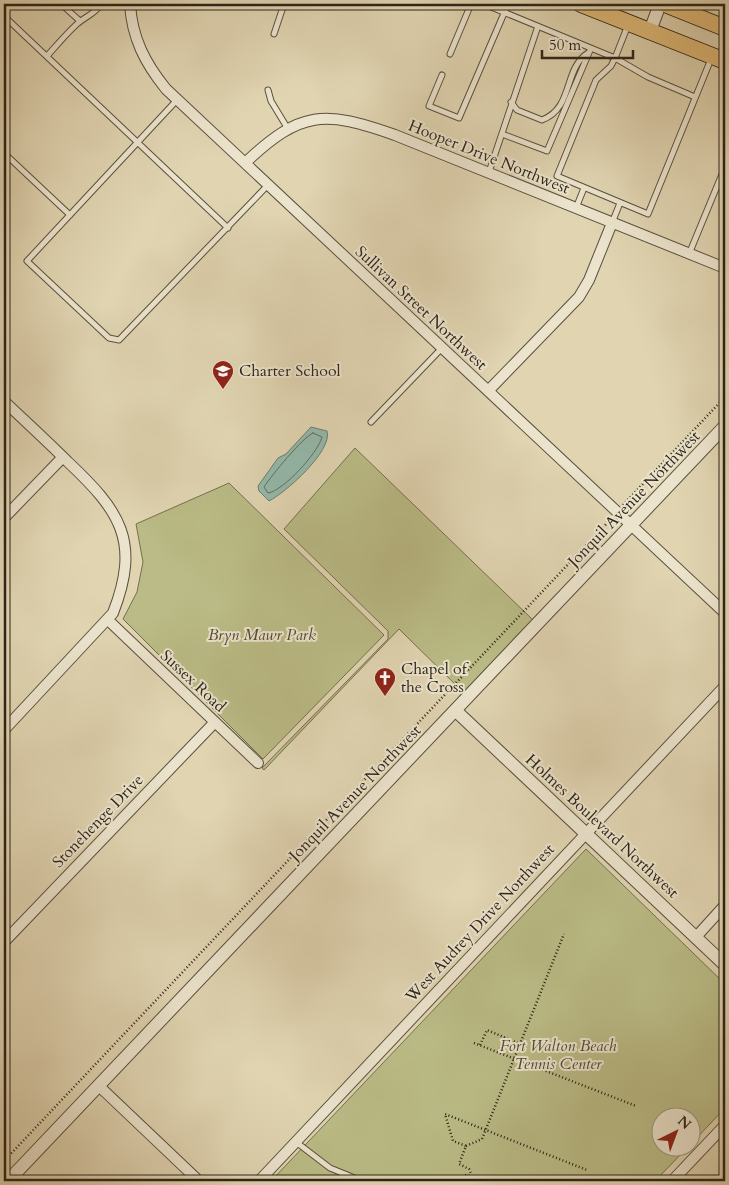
<svg xmlns="http://www.w3.org/2000/svg" width="729" height="1185" viewBox="0 0 729 1185" font-family="Cardo,serif">
  <rect width="100%" height="100%" fill="#e0d4b1"/>
  <filter id="stains"><feTurbulence type="fractalNoise" baseFrequency=".004" numOctaves="4"/><feColorMatrix values="0 0 0 0 .2 0 0 0 0 .09 0 0 0 0 .02 0 0 0 .5 -.17"/></filter>
  <radialGradient id="worn" r=".72"><stop offset=".6" stop-color="#630" stop-opacity="0"/><stop offset="1" stop-color="#630" stop-opacity=".3"/></radialGradient>
  <path fill="#babb86" stroke="#737050" d="M 355,448 L 533,620 L 464,693 L 399,629 L 264,770 L 262,768 L 388,639 L 388,631 L 284,529 Z
    M 229,483 L 384,635 L 263,759 L 123,619 L 137,592 L 143,562 L 136,524 Z
    M 586,849 L 725,984 L 725,1108 L 692,1143 L 692,1118 L 662,1118 L 662,1148 L 687,1148 L 655,1181 L 271,1181 Z"/>
  <path fill="#94b8aa" stroke="#6a7d70" d="M 311,427 L 327,431 C 333,451 285,493 269,501 L 259,491 L 258,486 L 278,458 L 286,454 Z"/>
  <g fill="none" stroke-linecap="round" stroke-linejoin="round">
    <path stroke="#606e62" stroke-width="1" d="M 313,433 L 322,437 C 318,453 283,491 268,493 L 264,487 C 271,476 303,437 313,433 Z"/>
    <g stroke="#59503f" stroke-width="7">
      <path id="service" d="M 61,4 L 80,21
        M 484,4 L 615,58 L 628,25
        M 4,16 L 228,228
        M 274,34 L 284,4
        M 450,54 L 471,4
        M 47,56 C 57,45 66,34 77,24 C 86,16 95,14 101,4
        M 442,75 L 429,106 L 459,118 L 508,4
        M 268,90 L 271,101 L 288,129
        M 695,97 L 648,77 L 615,58 L 611,66 L 596,80 L 557,176 L 648,214 L 711,59
        M 177,100 L 27,261 L 109,338 L 119,340 L 268,185
        M 511,102 L 517,110 L 542,120 C 574,108 563,69 588,53
        M 502,134 L 547,151 L 591,48
        M 4,153 L 70,215
        M 489,172 L 538,26
        M 576,208 L 584,188
        M 612,223 L 620,203
        M 689,254 L 725,167
        M 371,422 L 442,348
        M 296,1142 L 330,1168 L 362,1181"/>
    </g>
    <g stroke="#59503f" stroke-width="12">
      <path id="minor" d="M 130,4 C 132,38 145,63 166,89 L 725,613
        M 245,163 C 301,110 324,110 395,135 L 725,268
        M 488,391 L 579,297 L 589,280 L 612,223
        M 4,401 C 25,421 47,441 68,462 C 120,511 141,541 113,613 L 4,730
        M 4,518 L 63,457
        M 108,620 L 258,763
        M 696,937 L 725,905
        M 4,942 L 215,722
        M 99,1086 L 199,1181
        M 259,1181 L 725,686
        M 672,1181 L 725,1125"/>
    </g>
    <g stroke="#59503f" stroke-width="14">
      <path id="tertiary" d="M 650,31 L 660,4
        M 456,711 L 725,965
        M 8,1181 L 725,426"/>
    </g>
    <g stroke="#2c2419" stroke-width="18">
      <path id="primary" d="M 581,4 L 725,61
        M 665,4 L 725,28"/>
    </g>
    <path stroke="#2c2419" stroke-width="2.5" stroke-dasharray="1 2.5" stroke-linecap="butt" d="M 556,4 L 568,9
      M 709,4 L 725,10
      M 623,505 L 725,397
      M 474,1043 L 636,1106
      M 480,1045 L 487,1030 L 520,1044
      M 499,1052 L 505,1037
      M 466,1146 L 482,1139 L 564,934
      M 4,1161 L 610,520
      M 465,1175 L 472,1176 L 469,1169 L 459,1164 L 466,1146 L 453,1141 L 445,1114 L 587,1170
      M 469,1181 L 472,1176"/>
    <use href="#service" stroke="#ebe3cc" stroke-width="5"/>
    <use href="#minor" stroke="#ebe3cc" stroke-width="10"/>
    <use href="#tertiary" stroke="#ebe3cc" stroke-width="12"/>
    <use href="#primary" stroke="#e0ba78" stroke-width="16"/>
  </g>
  <defs>
    <g id="school-pin" transform="scale(1.125)"><path d="M0 17L-7.5 6A9.5 9.5 0 1 1 7.5 6Z" fill="#8f2418" stroke="#ebe3cc"/><path d="M0-5L7-2L0 1L-7-2ZM-4 1L0 2.5L4 1V4Q0 6-4 4Z" fill="#fff"/></g>
    <g id="church-pin" transform="scale(1.125)"><path d="M0 17L-7.5 6A9.5 9.5 0 1 1 7.5 6Z" fill="#8f2418" stroke="#ebe3cc"/><path d="M-1.2-6h2.4v3.5h3.3v2.4h-3.3V6h-2.4V-.1h-3.3v-2.4h3.3Z" fill="#fff"/></g>
  </defs>
  <g fill-rule="evenodd">
    <use href="#school-pin" x="223" y="371"/>
    <use href="#church-pin" x="385" y="678"/>
  </g>
  <g text-anchor="middle" dominant-baseline="central" stroke-width="4" stroke-linejoin="round" paint-order="stroke">
    <g font-size="16" fill="#2c2419" stroke="#ebe3cc">
      <text transform="translate(489 157) rotate(22)">Hooper Drive Northwest</text>
      <text transform="translate(421 308) rotate(43)">Sullivan Street Northwest</text>
      <text transform="translate(634 499) rotate(-46)">Jonquil Avenue Northwest</text>
      <text transform="translate(193 681) rotate(43)">Sussex Road</text>
      <text transform="translate(355 793) rotate(-46)">Jonquil Avenue Northwest</text>
      <text transform="translate(98 821) rotate(-46)">Stonehenge Drive</text>
      <text transform="translate(602 826) rotate(43)">Holmes Boulevard Northwest</text>
      <text transform="translate(480 923) rotate(-47)">West Audrey Drive Northwest</text>
    </g>
    <g font-size="16" fill="#2c2419" stroke="#ebe3cc" text-anchor="start">
      <text x="239" y="371">Charter School</text>
      <text x="401" y="669">Chapel of<tspan x="401" dy="18">the Cross</tspan></text>
    </g>
    <g font-size="16" font-style="italic" fill="#504a34" stroke="#ebe3cc">
      <text x="262" y="635">Bryn Mawr Park</text>
      <text x="558" y="1046">Fort Walton Beach<tspan x="558" dy="18">Tennis Center</tspan></text>
    </g>
  </g>
  <rect width="729" height="1185" fill="none" stroke="#e0d4b1" stroke-width="20"/>
  <rect x="5" y="5" width="719" height="1175" fill="none" stroke="#2c2419" stroke-width="2.5"/>
  <rect x="10" y="10" width="709" height="1165" fill="none" stroke="#2c2419"/>
  <g transform="translate(676 1132) rotate(42)"><circle r="24" fill="#ebe3cc" stroke="#9f9784"/>
  <path d="M0-4L9 19L0 12L-9 19Z" fill="#8f2418"/>
  <text y="-8" font-size="14" font-weight="bold" text-anchor="middle" fill="#2c2419">N</text>
  </g>
  <path d="M542 50v8h91v-8" fill="none" stroke="#2c2419" stroke-width="2.5"/>
  <text x="549" y="50" font-size="15" fill="#2c2419" stroke="#ebe3cc" stroke-width="4" paint-order="stroke">50 m</text>
  <rect width="100%" height="100%" filter="url(#stains)"/>
  <rect width="100%" height="100%" fill="url(#worn)"/>
</svg>
